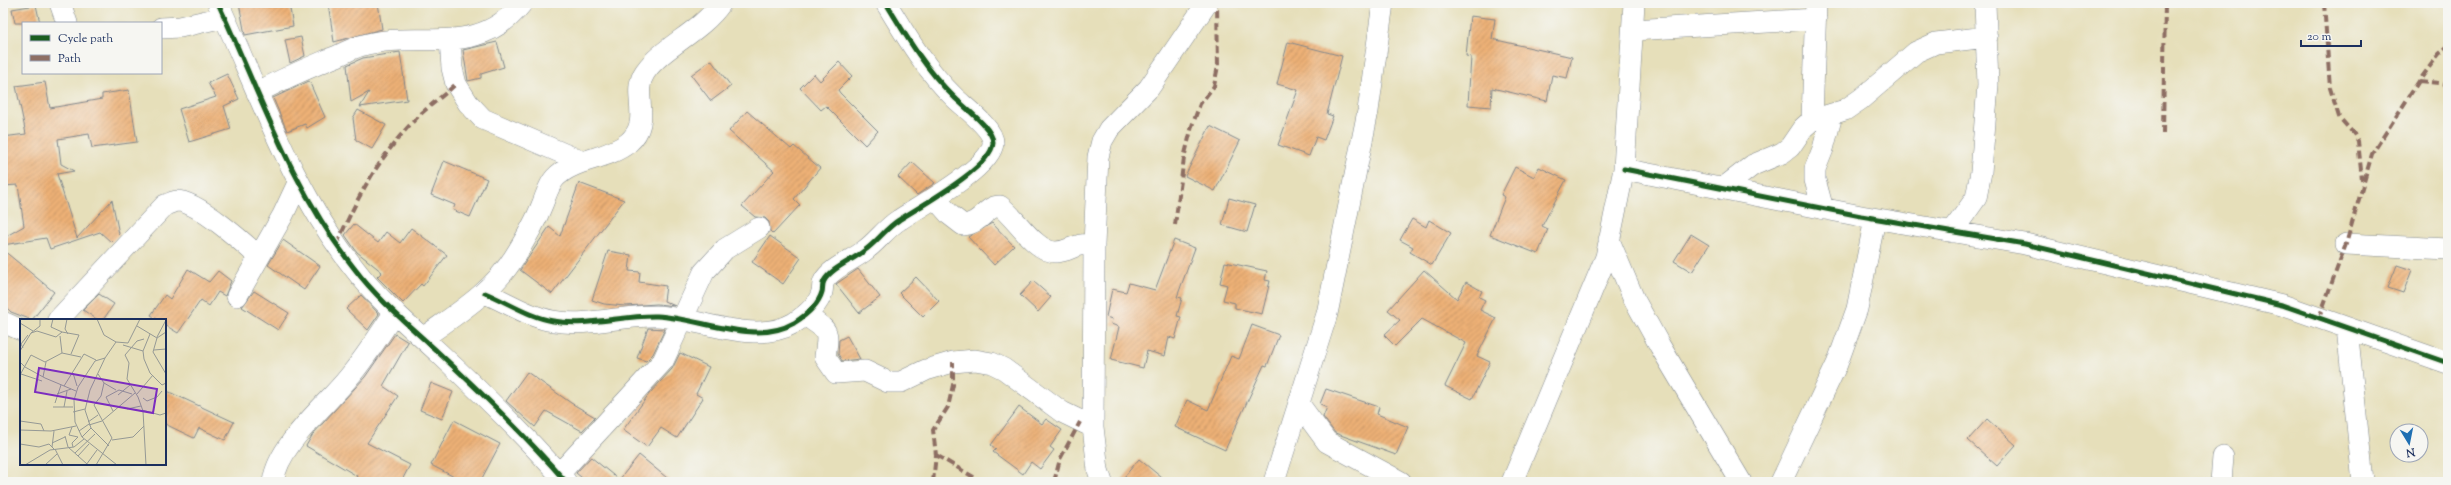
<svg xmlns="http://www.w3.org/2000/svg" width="2451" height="485" viewBox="0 0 2451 485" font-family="'Sorts Mill Goudy',serif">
  <defs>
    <pattern id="building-hatch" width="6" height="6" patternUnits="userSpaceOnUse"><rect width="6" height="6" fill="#edb076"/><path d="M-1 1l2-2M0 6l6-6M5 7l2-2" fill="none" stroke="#bf9064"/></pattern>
  </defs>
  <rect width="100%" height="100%" fill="#f6f6f2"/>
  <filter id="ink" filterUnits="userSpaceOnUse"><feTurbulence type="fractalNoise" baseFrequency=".025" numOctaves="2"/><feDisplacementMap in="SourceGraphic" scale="8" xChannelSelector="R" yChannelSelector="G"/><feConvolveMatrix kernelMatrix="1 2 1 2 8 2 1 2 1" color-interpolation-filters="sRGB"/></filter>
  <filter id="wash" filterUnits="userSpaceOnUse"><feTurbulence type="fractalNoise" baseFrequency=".012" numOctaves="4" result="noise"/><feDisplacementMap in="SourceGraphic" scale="16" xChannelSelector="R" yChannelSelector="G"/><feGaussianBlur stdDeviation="0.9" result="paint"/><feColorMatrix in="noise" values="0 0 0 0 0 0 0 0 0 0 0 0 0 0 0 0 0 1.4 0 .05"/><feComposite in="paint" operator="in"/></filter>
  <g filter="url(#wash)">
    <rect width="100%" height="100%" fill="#e6dfba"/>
    <g id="blocks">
      <path fill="url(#building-hatch)" d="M 239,3 L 289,3 L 293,26 L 245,35 Z
        M 328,3 L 378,3 L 382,29 L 334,42 Z
        M 36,5 L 40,23 L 15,23 L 12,9 Z
        M 1470,16 L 1495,19 L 1492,39 L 1572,57 L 1567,78 L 1552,75 L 1547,101 L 1492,88 L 1491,107 L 1468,105 L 1471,57 L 1466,56 Z
        M 301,37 L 305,56 L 290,63 L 285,40 Z
        M 497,42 L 504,67 L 481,74 L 481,78 L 468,81 L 463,50 Z
        M 1288,42 L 1342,56 L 1327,114 L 1333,116 L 1324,140 L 1316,137 L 1309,156 L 1278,145 L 1298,90 L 1277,84 Z
        M 400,52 L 407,100 L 360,107 L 369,92 L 351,102 L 347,65 L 363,58 Z
        M 711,60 L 731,86 L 711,101 L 691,75 Z
        M 839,62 L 852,76 L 838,90 L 840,93 L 878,131 L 865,145 L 826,106 L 821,110 L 800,88 L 814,74 L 820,81 Z
        M 227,74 L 239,99 L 224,106 L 231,129 L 189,142 L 179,109 L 216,97 L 208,83 Z
        M 309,81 L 325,117 L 307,128 L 305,124 L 287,131 L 273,98 Z
        M 45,82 L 50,108 L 102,99 L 102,94 L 129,90 L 137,142 L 92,148 L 89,134 L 58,139 L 61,164 L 74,171 L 57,174 L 77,238 L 112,200 L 119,234 L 111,242 L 100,232 L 50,249 L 46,238 L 3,245 L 3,238 L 24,226 L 18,185 L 3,186 L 3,137 L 26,134 L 16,86 Z
        M 358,110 L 386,125 L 372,149 L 356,140 L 353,118 Z
        M 747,111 L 791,149 L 794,146 L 820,168 L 794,199 L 800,205 L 773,234 L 770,231 L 769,222 L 765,218 L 755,217 L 742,206 L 774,171 L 729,131 Z
        M 1210,126 L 1240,141 L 1215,191 L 1185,176 Z
        M 444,161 L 487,179 L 470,217 L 453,210 L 455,205 L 431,195 Z
        M 912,162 L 935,183 L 917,195 L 898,177 Z
        M 1515,167 L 1534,177 L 1539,167 L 1566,180 L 1542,226 L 1548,229 L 1538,254 L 1490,235 L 1505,197 L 1501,195 Z
        M 579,183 L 624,200 L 552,294 L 520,270 L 549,227 L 560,236 Z
        M 1229,198 L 1255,205 L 1247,232 L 1222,225 Z
        M 1412,219 L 1426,227 L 1429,220 L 1451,233 L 1432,265 L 1410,252 L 1413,247 L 1400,240 Z
        M 992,223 L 1014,246 L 994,265 L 968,237 Z
        M 354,224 L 378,243 L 386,232 L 400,243 L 411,228 L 447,255 L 423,286 L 421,284 L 403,303 L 377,277 L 382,272 L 357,252 L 345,235 Z
        M 1691,234 L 1709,245 L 1692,272 L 1674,261 Z
        M 770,236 L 801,258 L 783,284 L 752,262 Z
        M 283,240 L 320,266 L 304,290 L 268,265 Z
        M 1174,240 L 1195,248 L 1177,297 L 1182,298 L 1177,316 L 1181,317 L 1175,339 L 1169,337 L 1165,356 L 1147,351 L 1143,368 L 1111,360 L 1119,327 L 1111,324 L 1112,319 L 1106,317 L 1112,289 L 1126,292 L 1129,283 L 1155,290 Z
        M 3,250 L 54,292 L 32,320 L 11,312 L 3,304 Z
        M 608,251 L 631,255 L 629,271 L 640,272 L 639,282 L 666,286 L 664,301 L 675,306 L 657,304 L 625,306 L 604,304 L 592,300 Z
        M 1225,262 L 1267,271 L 1265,280 L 1270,281 L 1262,314 L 1235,308 L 1235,303 L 1223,300 L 1227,285 L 1220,283 Z
        M 2397,265 L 2412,270 L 2403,293 L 2388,288 Z
        M 188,269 L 209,282 L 218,271 L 231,281 L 225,296 L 218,292 L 209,306 L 201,300 L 178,333 L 165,325 L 165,320 L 158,320 L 151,315 L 165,295 L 170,299 Z
        M 858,269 L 880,297 L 859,313 L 836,284 Z
        M 1424,270 L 1457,299 L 1466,282 L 1482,291 L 1479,297 L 1485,300 L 1480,310 L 1496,318 L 1477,356 L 1490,362 L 1472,399 L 1445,386 L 1466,343 L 1422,319 L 1395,346 L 1384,335 L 1400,320 L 1388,310 Z
        M 916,277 L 939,301 L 923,317 L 899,293 Z
        M 1033,281 L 1051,297 L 1038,312 L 1020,295 Z
        M 254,291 L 289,313 L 278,330 L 242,307 Z
        M 99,294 L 114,304 L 103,320 L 98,320 L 83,310 Z
        M 361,295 L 379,314 L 368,330 L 346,309 Z
        M 1252,325 L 1279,335 L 1267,366 L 1264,365 L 1225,450 L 1175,427 L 1187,400 L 1208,410 L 1231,356 L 1239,359 Z
        M 648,328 L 665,329 L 653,354 L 646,361 L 637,358 Z
        M 395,334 L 408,342 L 383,386 L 398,396 L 367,443 L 410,465 L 401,482 L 354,482 L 357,476 L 306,446 L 313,434 L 365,377 Z
        M 847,336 L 860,359 L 842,361 L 838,354 L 839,340 Z
        M 680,353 L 709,367 L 696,394 L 703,398 L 677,438 L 661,428 L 647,447 L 623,430 L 649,394 L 672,369 Z
        M 527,372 L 571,403 L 595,417 L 582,431 L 546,411 L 535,427 L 506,401 Z
        M 431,383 L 453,392 L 442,419 L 420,410 Z
        M 1326,389 L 1379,407 L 1377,414 L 1408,427 L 1396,455 L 1335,433 L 1323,417 L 1327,407 L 1320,404 Z
        M 165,390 L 234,422 L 225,440 L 199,428 L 194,438 L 165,424 Z
        M 1019,407 L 1042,424 L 1046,419 L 1062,430 L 1050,447 L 1054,450 L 1040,469 L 1031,462 L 1023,474 L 993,452 L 996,449 L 991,445 Z
        M 1987,419 L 2016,445 L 1997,466 L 1968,440 Z
        M 454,420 L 500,444 L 480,482 L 464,482 L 431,465 Z
        M 639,455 L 672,482 L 587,482 L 576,473 L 591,457 L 619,480 Z
        M 1139,459 L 1167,482 L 1120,482 Z"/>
    </g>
  </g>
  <g filter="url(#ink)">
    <use href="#blocks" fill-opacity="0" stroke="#80878c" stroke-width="1"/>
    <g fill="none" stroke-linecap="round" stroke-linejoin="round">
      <g stroke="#80878c" stroke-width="22">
        <path id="minor" d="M 60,3 L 67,23
          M 218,3 C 260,94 291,188 354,268 C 378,300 410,326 439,353 C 483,394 526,436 566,482
          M 161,28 L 180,27 L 224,17
          M 1633,30 L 1816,19
          M 450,40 L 452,68 L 456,84 L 468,103 L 483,119 L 583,162
          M 257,93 C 281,79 306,69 332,58 C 341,55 350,49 360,46 C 416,28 477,61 522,3
          M 1812,120 L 1816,3
          M 1624,169 L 1861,216 L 2025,244 L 2282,305 L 2448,363
          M 1722,189 L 1753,165 L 1782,153 L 1790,147 L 1803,128 L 1812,120 L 1845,110 L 1861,99 L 1916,52 L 1936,43 L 1987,37
          M 935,198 L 950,215 L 963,225 C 983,223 985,206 1000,206 C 1016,218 1035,252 1056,252 C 1072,251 1074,242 1094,245
          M 1823,209 L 1815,180 L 1815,169 L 1823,149 L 1832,115
          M 1952,232 L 1976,198 L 1981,172 L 1988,85 L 1985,3
          M 1609,240 L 1634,299 L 1660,346 L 1741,482
          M 2346,244 L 2448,249
          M 485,293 C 507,302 529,317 553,321 C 588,327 623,315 657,316 C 701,318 754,346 794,323 C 805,316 818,306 822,292 C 823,289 822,284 824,281 C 831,268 853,260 864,251 C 877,242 886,228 899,220 C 919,207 992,167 993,143 C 994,129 964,107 954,97 C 926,70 906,36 886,3
          M 237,296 L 283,215 L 298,183
          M 805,315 C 829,332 829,328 825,357 L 836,373 L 865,371 L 888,382 L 901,382 L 926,370 L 953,362 L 975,360 L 992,363 L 1004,369 L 1062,412 L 1093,427
          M 58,320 L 165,205 C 169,204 174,201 177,201 C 197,201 244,243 259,257
          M 3,322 L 21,330
          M 2347,328 L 2363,482
          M 423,338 C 456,314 493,292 515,256 C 525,240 535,223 542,205 C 546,196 548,186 555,178 C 574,158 607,160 628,143 C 654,121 630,94 645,72 C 662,47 701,32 721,3
          M 1299,404 L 1327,442 L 1401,482
          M 559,474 L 663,361 L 704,272 L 725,249 L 759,228
          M 273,482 C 278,444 326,406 349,377 C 366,357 380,334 395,312
          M 1102,482 L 1098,470 L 1093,427 L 1094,245 L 1098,157 L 1102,141 L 1109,129 L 1149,88 L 1207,3
          M 1274,482 L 1327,314 L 1368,111 L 1383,3
          M 1512,482 L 1606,257 L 1624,169 L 1634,3
          M 1781,482 L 1837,364 L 1857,309 L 1875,219
          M 2221,482 L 2223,457"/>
      </g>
      <use href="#minor" stroke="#fff" stroke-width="21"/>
      <path stroke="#8d6e63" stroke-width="4" stroke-dasharray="8 4" stroke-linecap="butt" d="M 2324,3 L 2330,88 L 2339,117 L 2354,134 L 2358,141 L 2362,180
        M 2419,81 L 2448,84
        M 2163,134 L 2165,3
        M 1175,225 L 1184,158 L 1192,126 L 1200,104 L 1214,86 L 1218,66 L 1217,3
        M 337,244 C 355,201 378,159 410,125 C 423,110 441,98 456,84
        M 2319,318 L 2346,244 L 2372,154 L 2419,81 L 2439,54 L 2448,46
        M 936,455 L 982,482
        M 933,482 L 936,455 L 933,430 L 948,407 L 953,385 L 953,362
        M 1054,482 L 1060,459 L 1080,422"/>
      <g stroke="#f6f6f2" stroke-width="8">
        <path id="cycleway" d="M 218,3 C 260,94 291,188 354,268 C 378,300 410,326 439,353 C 483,394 526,436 566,482
          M 1624,169 L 1861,216 L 2025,244 L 2282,305 L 2448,363
          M 485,293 C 507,302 529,317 553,321 C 588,327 623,315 657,316 C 701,318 754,346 794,323 C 805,316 818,306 822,292 C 823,289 822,284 824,281 C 831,268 853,260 864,251 C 877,242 886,228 899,220 C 919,207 992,167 993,143 C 994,129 964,107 954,97 C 926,70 906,36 886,3"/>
      </g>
      <use href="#cycleway" stroke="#1b5e20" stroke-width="5"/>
    </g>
  </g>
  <g transform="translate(20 319)">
    <rect width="146" height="146" fill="#e6dfba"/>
    <path fill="none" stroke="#959995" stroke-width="1" d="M 33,0 L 31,8 L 42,13M 47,0 L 45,10 L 48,15M 77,0 L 84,16 L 96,23M 0,4 L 13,12M 117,7 L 137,19M 146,13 L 137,19 L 133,33 L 146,55M 11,14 L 20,7 L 20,0M 130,15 L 123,32 L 124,40 L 130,54 L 142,66 L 146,64M 40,17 L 42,34M 137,18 L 146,1M 124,20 L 117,22 L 105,36 L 109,44 L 107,60 L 118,78 L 123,92 L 126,146M 103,26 L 123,32M 3,29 L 1,25 L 8,16M 134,31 L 146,30M 0,32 L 11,14 L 17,12 L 36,18 L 42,13 L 59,16 L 51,35M 85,39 L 70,71 L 65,91 L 71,109 L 89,127M 0,43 L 5,48 L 25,59 L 56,72M 53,54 L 57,67M 1,55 L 22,62M 0,56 L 11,36 L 25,43 L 42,34 L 61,38M 23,58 L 26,43M 84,64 L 96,71M 44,67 L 64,35 L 76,41M 37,75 L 51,70M 117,75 L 133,56M 98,76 L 110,66M 123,79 L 127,82 L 137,78 L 142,72M 35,84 L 41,66M 33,88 L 53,88M 44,88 L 47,72M 107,90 L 121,87M 122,91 L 140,96 L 146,94M 93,92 L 86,78 L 99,71 L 112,75M 53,93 L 65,90M 0,102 L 21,105 L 24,112M 82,102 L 115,74M 68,103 L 78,96M 69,106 L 82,102M 52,108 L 49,116 L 58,118M 0,111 L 31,112 L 56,107M 59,112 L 69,105M 45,117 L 48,128 L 67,145M 62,118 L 71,109M 92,121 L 113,118 L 124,107M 32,124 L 45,118M 0,125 L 19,128 L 29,125 L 34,130M 32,128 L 34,112M 53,128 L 52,124 L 58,118M 35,130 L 43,146M 55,134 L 75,115M 58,137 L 69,125M 5,146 L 30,131 L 54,128 L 64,120M 25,146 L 37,135M 66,146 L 77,131M 76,146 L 92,119 L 74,86 L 81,77 L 84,64 L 78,55M 97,146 L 62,118 L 55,103 L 54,81 L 58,68 L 75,42 L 85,39 L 96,23 L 108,24 L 120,0"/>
    <path fill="#7b2cbf" fill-opacity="0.15" stroke="#7b2cbf" stroke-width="2" d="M 19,49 L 137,70 L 133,94 L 15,73 Z"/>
    <rect width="146" height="146" fill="none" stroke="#1b2f5e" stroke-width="2"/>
  </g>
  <rect width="2451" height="485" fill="none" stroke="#f6f6f2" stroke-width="16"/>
  <rect x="22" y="22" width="140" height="52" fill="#f6f6f2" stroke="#9ea6b7"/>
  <rect x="30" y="35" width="20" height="6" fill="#1b5e20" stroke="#9ea6b7"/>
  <text x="58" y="42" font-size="12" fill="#1b2f5e">Cycle path</text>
  <rect x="30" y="55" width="20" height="6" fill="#8d6e63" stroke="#9ea6b7"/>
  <text x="58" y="62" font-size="12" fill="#1b2f5e">Path</text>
  <g transform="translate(2409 443) rotate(170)"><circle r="19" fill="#f6f6f2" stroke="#9ea6b7"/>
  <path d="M0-3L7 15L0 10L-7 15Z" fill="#1f6fb2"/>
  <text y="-6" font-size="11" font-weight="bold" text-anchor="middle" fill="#1b2f5e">N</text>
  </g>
  <path d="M2301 40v6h60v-6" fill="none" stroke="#1b2f5e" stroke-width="2"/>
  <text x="2307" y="40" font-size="12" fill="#1b2f5e" stroke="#f6f6f2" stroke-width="3" paint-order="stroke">20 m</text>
</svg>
